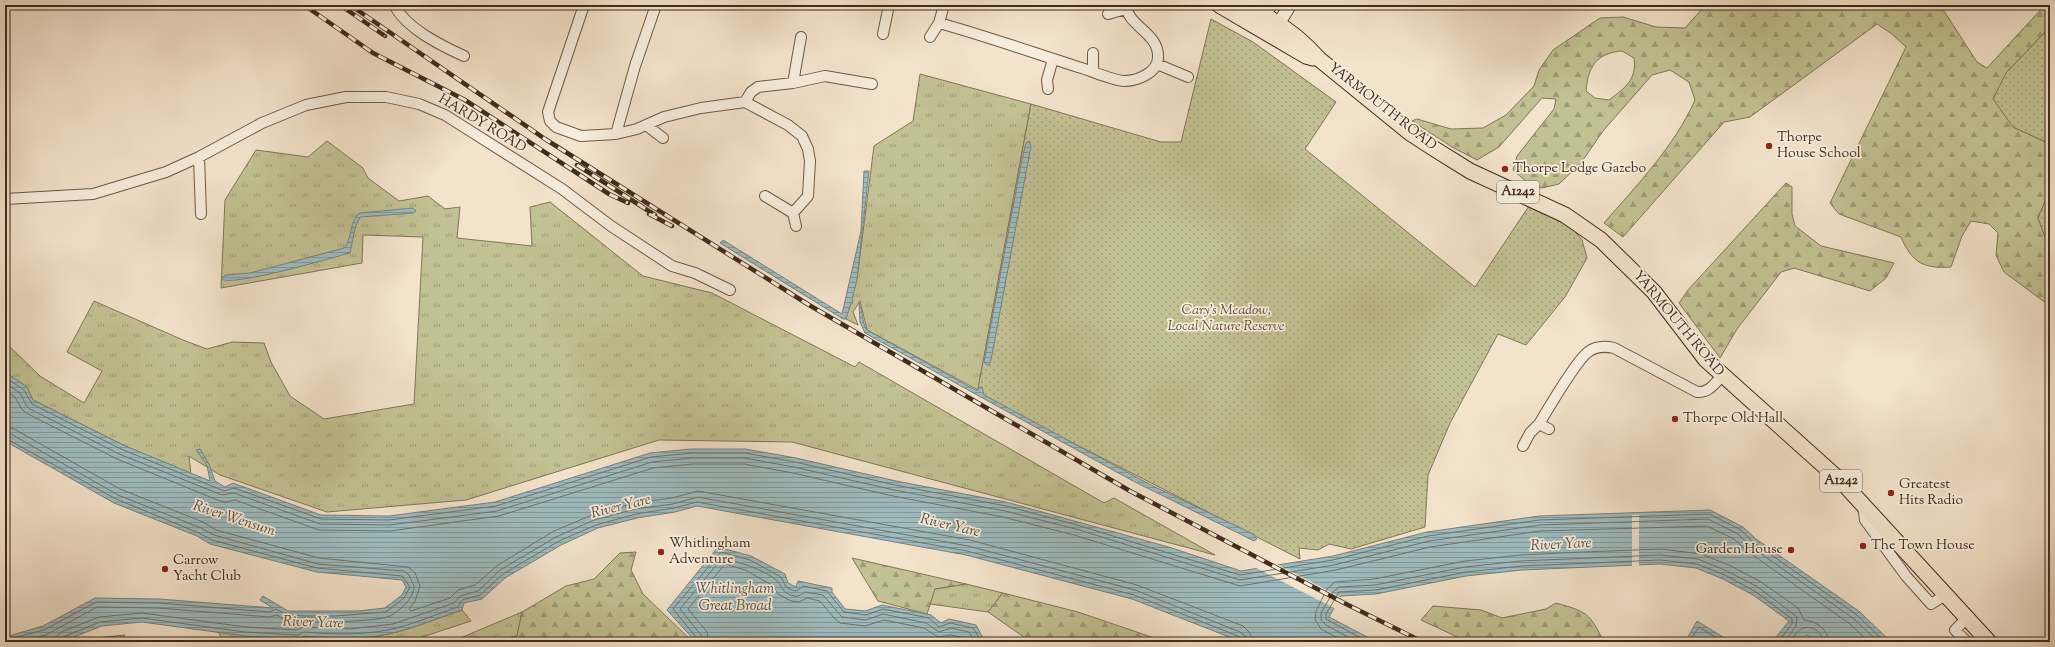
<svg xmlns="http://www.w3.org/2000/svg" width="2055" height="647" viewBox="0 0 2055 647" font-family="'Sorts Mill Goudy',serif">
  <defs>
    <pattern id="grass-tufts" width="24" height="20" patternUnits="userSpaceOnUse"><rect width="24" height="20" fill="#c2c193"/><path d="M3 7l-1-3M5 7V3M7 7l1-3M15 17l-1-3M17 17v-4M19 17l1-3" fill="none" stroke="#9f9d77"/></pattern>
    <pattern id="forest-firs" width="22" height="20" patternUnits="userSpaceOnUse"><rect width="22" height="20" fill="#c2c193"/><path d="M5 1l3.5 6h-7zM16 11l3.5 6h-7z" fill="#9f9d77"/></pattern>
    <pattern id="park-dots" width="8" height="8" patternUnits="userSpaceOnUse"><rect width="8" height="8" fill="#c2c193"/><path d="M2 2h.1M6 6h.1" fill="none" stroke="#9f9d77" stroke-width="1.8" stroke-linecap="round"/></pattern>
    <pattern id="water-rules" width="6" height="5" patternUnits="userSpaceOnUse"><rect width="6" height="5" fill="#9ebcc0"/><path d="M0 2.5h6" fill="none" stroke="#82999b"/></pattern>
  </defs>
  <rect width="100%" height="100%" fill="#f3e3cb"/>
  <filter id="stains"><feTurbulence type="fractalNoise" baseFrequency=".005" numOctaves="4"/><feColorMatrix values="0 0 0 0 .2 0 0 0 0 .09 0 0 0 0 .02 0 0 0 .5 -.17"/></filter>
  <radialGradient id="worn" r=".72"><stop offset=".6" stop-color="#630" stop-opacity="0"/><stop offset="1" stop-color="#630" stop-opacity=".3"/></radialGradient>
  <path fill="url(#grass-tufts)" stroke="#817658" d="M 920,74 L 1031,104 L 978,390 L 867,330 L 860,301 L 853,312 L 858,325 L 846,319 L 857,279 L 874,146 L 913,121 Z
    M 327,141 L 363,168 L 368,178 L 399,201 L 428,196 L 445,209 L 460,207 L 457,238 L 532,246 L 530,207 L 550,202 L 643,276 L 712,293 L 855,367 L 859,362 L 1104,503 L 1114,498 L 1215,555 L 792,442 L 659,440 L 466,500 L 327,512 L 220,475 L 189,456 L 191,474 L 123,445 L 33,400 L 27,387 L 5,372 L 5,342 L 40,376 L 84,403 L 102,371 L 67,352 L 94,301 L 183,340 L 207,349 L 232,342 L 264,343 L 271,362 L 290,396 L 324,419 L 414,404 L 423,237 L 363,235 L 362,263 L 221,288 L 225,200 L 256,150 L 308,157 Z
    M 966,584 L 1003,593 L 988,612 L 930,604 L 935,589 Z
    M 462,610 L 471,621 L 407,642 L 303,642 L 303,636 C 328,638 353,640 377,636 C 406,632 434,619 462,610 Z
    M 522,612 L 517,636 L 487,642 L 451,642 Z
    M 219,632 L 300,640 L 300,642 L 228,642 L 221,639 Z
    M 125,635 L 123,642 L 80,642 L 85,639 Z"/>
  <path fill="url(#forest-firs)" stroke="#817658" fill-rule="evenodd" d="M 1704,5 L 1940,5 L 1977,62 L 1987,68 L 2045,5 L 2050,5 L 2050,27 L 2006,73 L 2013,127 L 2050,144 L 2050,190 L 2038,218 L 2045,237 L 2050,240 L 2050,306 L 2004,272 L 1996,255 L 1998,233 L 1989,224 L 1971,221 L 1962,236 L 1951,267 C 1924,269 1912,263 1901,237 L 1839,214 L 1830,203 L 1906,47 L 1892,34 L 1877,24 L 1750,117 L 1724,122 L 1623,237 L 1604,223 C 1637,185 1674,147 1695,100 L 1689,82 L 1670,70 L 1652,75 L 1603,131 L 1581,163 L 1559,184 L 1542,188 L 1528,183 L 1513,170 L 1517,156 L 1554,109 L 1556,99 L 1542,98 L 1499,147 L 1477,160 L 1452,147 L 1412,121 L 1417,119 L 1451,129 L 1483,128 L 1506,115 L 1534,86 L 1539,70 L 1553,50 L 1600,18 L 1623,17 L 1656,27 L 1685,28 L 1703,8 ZM 1622,51 L 1634,58 C 1637,80 1625,88 1609,100 L 1595,98 L 1586,91 C 1588,67 1596,53 1622,51 Z
    M 1786,183 L 1792,187 L 1792,214 L 1795,226 L 1821,246 L 1894,263 L 1886,278 L 1870,291 L 1794,268 L 1781,272 L 1737,329 L 1720,358 L 1679,303 L 1688,290 Z
    M 636,552 L 631,570 L 643,594 L 693,642 L 487,642 L 517,636 L 522,612 L 566,586 L 594,579 L 620,553 Z
    M 852,558 L 966,584 L 935,589 L 927,614 L 878,601 Z
    M 1003,593 L 1078,612 L 1166,642 L 1099,642 L 1089,637 L 1081,642 L 1031,642 L 988,612 Z
    M 1556,603 C 1588,612 1589,613 1604,642 L 1468,642 L 1421,620 L 1433,606 L 1481,610 L 1502,618 L 1546,609 Z"/>
  <path fill="url(#park-dots)" stroke="#817658" d="M 1211,19 L 1253,42 L 1336,102 L 1305,149 L 1475,287 L 1529,206 L 1571,227 L 1582,240 L 1587,258 L 1565,297 L 1526,345 L 1498,334 L 1450,423 L 1428,475 L 1425,527 L 1351,549 L 1329,544 L 1318,550 L 1299,548 L 1300,559 L 977,394 L 1031,104 L 1161,142 L 1181,142 Z
    M 2050,27 L 2050,144 L 2013,127 L 1993,99 L 2006,73 Z
    M 2050,190 L 2050,240 L 2045,237 L 2038,218 Z"/>
  <path fill="url(#water-rules)" stroke="#78827e" d="M 1029,141 L 1031,146 L 991,360 L 989,365 L 987,365 L 984,362 L 1022,159 L 1026,143 Z
    M 864,171 L 869,171 L 857,279 L 852,300 L 853,303 L 851,303 L 846,319 L 843,319 L 720,243 L 723,240 L 842,314 L 861,231 Z
    M 413,208 L 416,211 L 413,213 L 360,217 L 355,228 L 350,253 C 331,258 233,287 221,279 L 225,275 L 250,273 L 344,248 C 353,239 349,219 360,213 Z
    M 859,303 C 864,312 861,321 867,330 L 977,391 L 980,387 L 982,387 L 984,395 L 1151,485 L 1253,534 L 1257,539 L 1254,541 L 1240,534 L 1133,481 L 865,333 L 860,322 Z
    M 5,372 L 27,387 L 33,400 L 123,445 L 210,481 L 207,465 L 196,450 L 200,449 L 209,464 L 215,481 L 225,487 L 233,483 L 321,515 L 389,516 L 495,502 L 650,453 L 691,449 L 745,449 L 796,458 L 896,481 L 1006,502 L 1172,548 L 1241,571 L 1333,556 L 1427,532 L 1539,516 L 1710,510 L 1743,527 L 1756,539 L 1860,612 L 1891,642 L 1815,642 L 1807,635 L 1801,642 L 1772,642 L 1789,621 L 1753,595 L 1723,579 L 1696,568 L 1660,564 L 1522,570 L 1466,576 L 1376,594 L 1341,596 L 1329,617 L 1377,642 L 1242,642 L 1132,599 L 966,555 L 697,506 L 675,512 L 637,518 L 598,528 L 561,545 L 505,578 L 482,599 L 464,603 L 462,610 C 434,619 406,632 377,636 C 353,640 328,638 304,636 L 303,642 L 300,642 L 300,640 L 245,636 L 142,622 L 102,626 L 61,642 L 5,642 L 5,637 L 43,626 L 95,598 L 159,599 L 273,608 L 260,600 L 263,596 L 288,611 L 358,611 L 385,608 L 402,595 L 406,587 L 402,580 L 317,572 L 210,544 L 197,536 L 114,503 L 5,441 Z
    M 718,547 L 751,556 L 785,574 L 788,583 L 796,587 L 798,581 L 832,588 L 832,592 L 845,609 L 865,611 L 882,605 L 931,615 L 941,623 L 949,619 L 976,625 L 983,638 L 997,642 L 696,642 L 667,610 Z
    M 1697,621 L 1731,642 L 1685,642 Z"/>
  <path fill="#f3e3cb" d="M 1632,515 L 1639,515 L 1639,566 L 1632,566 Z
    M 1275,563 L 1342,598 L 1336,609 L 1254,567 Z"/>
  <g fill="none" stroke-linecap="round" stroke-linejoin="round">
    <path stroke="#6f746e" stroke-width="1" d="M 5,377 L 24,390 L 32,404 L 121,449 L 224,491 L 234,488 L 321,519 L 389,520 L 496,506 L 651,457 L 692,453 L 745,453 L 795,462 L 895,485 L 1006,506 L 1077,525 L 1240,575 L 1333,560 L 1428,536 L 1539,520 L 1709,514 L 1741,530 L 1753,542 L 1857,615 L 1885,642
      M 5,383 L 20,393 L 26,405 L 30,409 L 119,454 L 222,495 L 234,493 L 320,524 L 390,525 L 497,511 L 652,462 L 692,458 L 744,458 L 794,467 L 894,490 L 1005,511 L 1076,529 L 1240,580 L 1334,565 L 1429,541 L 1540,525 L 1708,519 L 1738,534 L 1750,546 L 1854,619 L 1878,642
      M 5,390 L 15,397 L 21,408 L 26,413 L 117,459 L 220,501 L 226,502 L 235,500 L 319,530 L 390,531 L 499,516 L 653,468 L 692,464 L 744,464 L 793,473 L 893,496 L 1003,517 L 1074,535 L 1240,586 L 1336,570 L 1430,547 L 1540,531 L 1707,526 L 1734,539 L 1747,551 L 1850,624 L 1869,642
      M 5,427 L 14,429 L 120,489 L 203,522 L 216,530 L 319,558 L 408,567 L 415,573 L 420,586 L 415,601 L 409,609 L 411,611 L 450,598 L 458,590 L 475,585 L 498,565 L 554,531 L 592,515 L 634,503 L 672,498 L 698,491 L 970,540 L 1137,585 L 1243,626 L 1250,633 L 1252,642
      M 5,433 L 11,434 L 118,495 L 201,528 L 214,535 L 318,564 L 404,571 L 409,575 L 414,586 C 414,599 400,610 390,616 C 378,622 299,624 285,620 C 282,619 280,616 277,615 L 269,617 L 158,608 L 97,607 L 46,635 L 17,642
      M 5,438 L 116,499 L 199,533 L 212,540 L 317,568 L 402,576 L 410,587 L 404,598 L 386,612 L 335,616 L 305,616 L 287,615 L 276,609 L 270,612 L 159,603 L 96,602 L 44,630 L 5,640
      M 55,642 L 57,636 L 61,632 L 99,617 L 142,613 L 246,627 L 296,630 L 304,627 L 350,629 L 393,624 L 454,603 L 460,596 L 478,591 L 500,570 L 556,537 L 594,520 L 635,509 L 673,504 L 698,497 L 968,546 L 1135,590 L 1240,632 L 1245,636 L 1246,642
      M 60,642 L 63,637 L 100,622 L 142,618 L 245,632 L 298,635 L 304,632 C 328,634 351,635 375,632 C 403,629 431,616 458,607 L 462,600 L 480,595 L 503,574 L 559,541 L 596,525 L 636,514 L 674,508 L 697,502 L 967,551 L 1134,595 L 1238,636 L 1241,642
      M 698,642 L 697,638 L 673,609 L 721,552 L 750,560 L 781,577 L 786,587 L 794,591 L 798,590 L 803,586 L 827,591 L 844,612 L 866,615 L 883,609 L 929,618 L 939,627 L 950,623 L 973,628 L 982,642
      M 703,642 L 701,635 L 680,609 L 722,558 C 738,562 764,569 776,580 C 783,586 781,593 794,596 C 799,597 802,594 805,592 L 823,595 L 842,617 L 866,620 L 883,614 L 926,623 L 939,632 L 951,628 L 969,632 L 975,642
      M 709,642 L 707,632 L 688,609 L 725,564 L 745,570 L 772,585 L 778,594 L 791,601 L 799,602 L 807,598 L 820,601 L 834,618 L 840,623 L 865,626 L 884,620 L 924,628 L 938,637 L 951,635 L 965,638 L 968,642
      M 1345,642 L 1321,629 L 1315,619 L 1316,611 L 1327,589 L 1335,582 L 1374,579 L 1465,561 L 1521,555 L 1583,552 L 1661,549 L 1701,554 L 1729,565 L 1761,582 L 1798,608 L 1804,620 C 1816,621 1828,629 1829,642
      M 1357,642 L 1326,625 L 1321,620 L 1321,613 L 1333,592 L 1339,587 L 1375,585 L 1465,567 L 1521,561 L 1660,555 L 1698,559 L 1727,571 L 1758,587 L 1797,617 L 1796,626 L 1784,642
      M 1368,642 L 1326,619 L 1326,614 L 1339,592 L 1376,590 L 1466,572 L 1522,566 L 1660,560 L 1697,564 L 1725,575 L 1756,592 L 1792,619 L 1792,624 L 1778,642
      M 1689,642 L 1699,627 L 1723,642
      M 1793,642 C 1795,622 1821,623 1823,642"/>
    <g stroke="#6d5948" stroke-width="12">
      <path id="minor" d="M 394,5 C 407,29 440,45 464,56
        M 584,5 L 548,112 L 550,121 L 556,127 L 581,136 L 616,134 L 637,129 L 664,117 L 701,108 L 745,102 L 788,125 L 802,136 L 808,149 L 810,161 L 808,196 L 793,213 L 765,196
        M 944,5 L 939,23 C 986,36 1031,52 1078,67 C 1090,70 1111,80 1124,81 C 1137,81 1158,73 1158,57 C 1159,32 1125,25 1127,5
        M 1108,14 L 1126,9
        M 883,34 L 889,5
        M 930,37 L 939,23
        M 1157,64 L 1188,77
        M 1093,71 L 1093,53
        M 793,83 L 801,37
        M 1048,89 L 1047,80 L 1053,59
        M 745,102 L 751,92 L 758,87 L 793,83 L 825,76 L 872,84
        M 646,125 L 663,138
        M 616,134 L 635,66 L 656,5
        M 199,157 L 201,214
        M 5,199 L 93,194 L 166,172 L 199,157 L 262,123 L 306,105 L 346,97 L 386,97 L 419,104 L 445,115 L 562,189 L 611,226 L 672,266 L 695,273 L 730,290
        M 793,213 L 796,226
        M 1549,429 L 1539,424 C 1548,409 1576,361 1588,352 C 1596,346 1605,346 1614,348 L 1697,392 C 1709,393 1714,384 1722,376
        M 1523,446 L 1530,433 L 1539,424
        M 1863,506 L 1865,520 L 1906,576 L 1931,604 L 1947,594
        M 1967,642 L 1955,630 L 1967,618"/>
    </g>
    <g stroke="#6d5948" stroke-width="14">
      <path id="tertiary" d="M 1264,14 L 1271,5
        M 1279,23 L 1290,5"/>
    </g>
    <g stroke="#402b1c" stroke-width="17">
      <path id="primary" d="M 1219,5 L 1306,56 L 1313,58
        M 1246,5 C 1274,19 1299,36 1319,59 L 1410,133 L 1433,148 L 1470,171 L 1565,215 L 1601,240 L 1654,292 L 1706,360 L 1842,482 L 1989,642"/>
    </g>
    <use href="#minor" stroke="#f7eddd" stroke-width="10"/>
    <use href="#tertiary" stroke="#f7eddd" stroke-width="12"/>
    <use href="#primary" stroke="#f3e3cb" stroke-width="15"/>
    <g stroke="#402b1c" stroke-width="4.5">
      <path id="rail" d="M 304,5 L 373,53 L 465,100 L 609,194 L 628,203
        M 340,5 L 385,36
        M 350,5 L 545,139 L 809,305 L 1130,491 L 1348,605 L 1423,642
        M 577,165 L 655,215
        M 649,214 L 672,226"/>
    </g>
    <use href="#rail" stroke="#f7eddd" stroke-width="3" stroke-dasharray="9" stroke-linecap="butt"/>
  </g>
  <g fill="#8f2418" stroke="#f7eddd" stroke-width="1.5">
    <circle cx="1769" cy="146" r="4"/>
    <circle cx="1505" cy="169" r="4"/>
    <circle cx="1675" cy="419" r="4"/>
    <circle cx="1891" cy="493" r="4"/>
    <circle cx="1863" cy="546" r="4"/>
    <circle cx="1791" cy="550" r="4"/>
    <circle cx="661" cy="552" r="4"/>
    <circle cx="165" cy="569" r="4"/>
  </g>
  <g text-anchor="middle" dominant-baseline="central" stroke-width="3.5" stroke-linejoin="round" paint-order="stroke">
    <g fill="#f7eddd" stroke="#776556" stroke-width="1">
      <rect x="1497" y="181" width="42" height="22" rx="3"/>
      <rect x="1820" y="470" width="42" height="22" rx="3"/>
    </g>
    <g font-size="13" font-weight="bold" fill="#402b1c">
      <text x="1518" y="192">A1242</text>
      <text x="1841" y="481">A1242</text>
    </g>
    <g font-size="14" fill="#402b1c" stroke="#f7eddd">
      <text transform="translate(1382 107) rotate(38)">YARMOUTH ROAD</text>
      <text transform="translate(482 124) rotate(31)">HARDY ROAD</text>
      <text transform="translate(1678 324) rotate(50)">YARMOUTH ROAD</text>
    </g>
    <g font-size="14" fill="#402b1c" stroke="#f7eddd" text-anchor="start">
      <text x="1777" y="138">Thorpe<tspan x="1777" dy="16">House School</tspan></text>
      <text x="1513" y="169">Thorpe Lodge Gazebo</text>
      <text x="1683" y="419">Thorpe Old Hall</text>
      <text x="1899" y="485">Greatest<tspan x="1899" dy="16">Hits Radio</tspan></text>
      <text x="669" y="544">Whitlingham<tspan x="669" dy="16">Adventure</tspan></text>
      <text x="1871" y="546">The Town House</text>
      <text x="1783" y="550" text-anchor="end">Garden House</text>
      <text x="173" y="561">Carrow<tspan x="173" dy="16">Yacht Club</tspan></text>
    </g>
    <g font-size="14" font-style="italic" fill="#60503a" stroke="#f7eddd">
      <text x="1226" y="311">Cary's Meadow,<tspan x="1226" dy="16">Local Nature Reserve</tspan></text>
    </g>
    <g font-size="15" font-style="italic" fill="#584f45" stroke="#f7eddd">
      <text transform="translate(621 507) rotate(-14)">River Yare</text>
      <text transform="translate(234 519) rotate(18)">River Wensum</text>
      <text transform="translate(950 526) rotate(13)">River Yare</text>
      <text transform="translate(1561 545) rotate(-3)">River Yare</text>
      <text x="735" y="589">Whitlingham<tspan x="735" dy="17">Great Broad</tspan></text>
      <text transform="translate(313 623) rotate(2)">River Yare</text>
    </g>
  </g>
  <rect width="2055" height="647" fill="none" stroke="#f3e3cb" stroke-width="20"/>
  <rect x="6" y="6" width="2043" height="635" fill="none" stroke="#402b1c" stroke-width="2"/>
  <rect x="10" y="10" width="2035" height="627" fill="none" stroke="#402b1c"/>
  <rect width="100%" height="100%" filter="url(#stains)"/>
  <rect width="100%" height="100%" fill="url(#worn)"/>
</svg>
